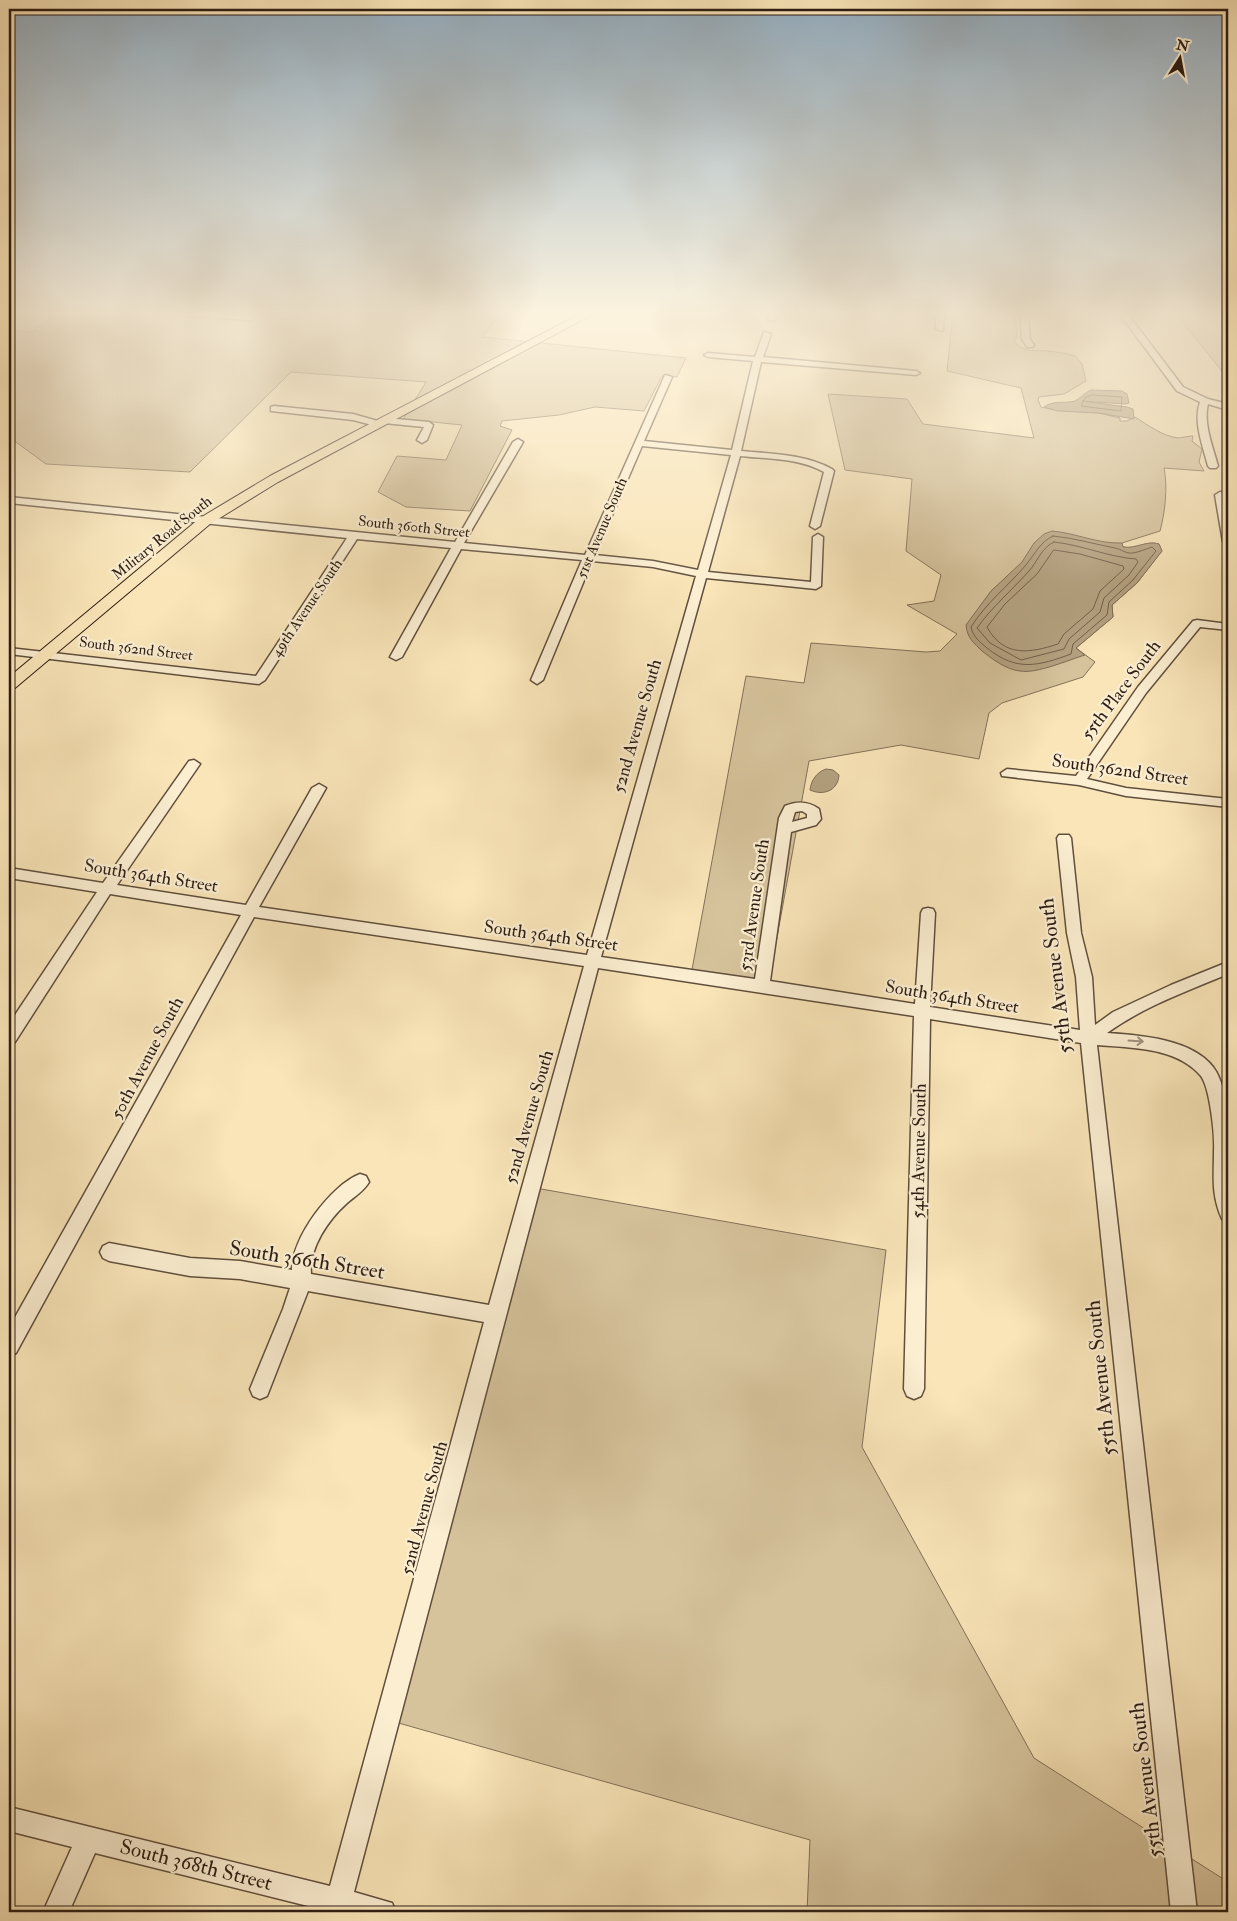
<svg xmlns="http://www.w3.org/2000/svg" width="1237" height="1921" viewBox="0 0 1237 1921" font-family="'IM FELL Double Pica',serif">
  <rect width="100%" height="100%" fill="#f9e5b8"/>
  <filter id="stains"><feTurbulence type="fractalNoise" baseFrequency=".004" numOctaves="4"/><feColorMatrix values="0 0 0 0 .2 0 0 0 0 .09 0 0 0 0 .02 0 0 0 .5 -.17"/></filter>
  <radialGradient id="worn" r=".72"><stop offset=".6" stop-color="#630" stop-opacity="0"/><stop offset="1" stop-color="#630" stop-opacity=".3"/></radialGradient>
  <path fill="#d6c39c" stroke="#827058" d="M 55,313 L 500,313 L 483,337 L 686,358 L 677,377 L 662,376 L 644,411 L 595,407 L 559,415 L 502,421 L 500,426 L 512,430 L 470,511 L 406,507 L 378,492 L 397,456 L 446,460 L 462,425 L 403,419 L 426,382 L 291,372 L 190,472 L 46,464 L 9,437 L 9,330 L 33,332 Z
    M 953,313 L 1015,313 L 1017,337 L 1014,341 C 1024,353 1033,350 1047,351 C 1057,352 1066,353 1075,356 L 1082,364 L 1086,381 L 1064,394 L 1039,397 L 1038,400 L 1041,407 L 1054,410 L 1099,413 L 1120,418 L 1120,421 L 1127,421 L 1135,417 C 1148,425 1162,436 1178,438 C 1181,438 1188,436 1193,436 L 1192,441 L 1202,449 L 1199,462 L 1204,471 L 1164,468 C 1168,487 1165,513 1160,531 L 1122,543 L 1123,547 C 1136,550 1146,540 1159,544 L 1162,551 L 1137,583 L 1112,605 L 1113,617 L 1076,648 L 1095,662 L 1083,677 L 1002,703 L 989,713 L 979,759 L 901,745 L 809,761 L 768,987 L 691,975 L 746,676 L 804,683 L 811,643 L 926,652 L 940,651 L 957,634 L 907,605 L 934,601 L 941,575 L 906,551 L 912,479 L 845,470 L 828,394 L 907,399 L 923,424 L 1034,438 L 1021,388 L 947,371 Z
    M 1175,313 L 1228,313 L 1228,375 L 1225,375 Z
    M 530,1187 L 886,1250 L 862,1447 L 1034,1758 L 1228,1882 L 1228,1912 L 807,1912 L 810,1840 L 388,1720 Z"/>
  <path fill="#b4a180" stroke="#7e6c55" d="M 1091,390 L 1122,391 L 1127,394 L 1129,403 L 1126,404 L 1082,401 L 1127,407 L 1133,409 L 1134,419 L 1098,413 L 1058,411 L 1044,407 C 1053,400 1064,404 1075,401 C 1080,399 1085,392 1091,390 Z
    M 1052,531 C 1076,533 1098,544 1122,543 L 1123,547 C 1136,549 1147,540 1159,544 L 1162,551 L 1137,583 L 1112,605 L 1113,617 L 1076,648 L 1085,655 C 1068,660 1037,674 1020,671 C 1007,670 992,659 982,651 C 974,643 967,638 966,625 L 991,591 L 1022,562 L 1034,543 L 1044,534 Z
    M 826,769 L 833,770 L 839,775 C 838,791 823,796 810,790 C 811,780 817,772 826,769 Z"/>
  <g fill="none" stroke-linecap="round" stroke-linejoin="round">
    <path stroke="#705f4a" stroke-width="1" d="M 1092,395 L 1122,397 L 1121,411 L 1081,406 L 1085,398 Z
      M 1053,536 C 1074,538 1094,544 1115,548 C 1121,549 1126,554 1133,553 C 1139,552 1146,549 1152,547 L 1156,551 L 1133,580 L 1109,602 L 1107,615 L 1073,644 L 1071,654 C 1038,666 1017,672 987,648 C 980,642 973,637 971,627 C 986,603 1008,586 1026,565 C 1035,554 1040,542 1053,536 Z
      M 1054,542 C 1082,545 1108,557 1136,559 L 1138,562 L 1129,575 L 1104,598 L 1100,612 L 1069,639 L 1064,649 L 1021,660 L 990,643 L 977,628 C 992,607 1012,590 1029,571 C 1038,561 1041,548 1054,542 Z
      M 1054,550 L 1080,554 L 1123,566 L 1124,569 L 1100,591 L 1093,609 L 1064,634 L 1058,644 C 1030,653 1004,658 987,627 L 1005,604 L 1037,574 Z"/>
    <g stroke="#604f3d" stroke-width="3">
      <path id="minor" d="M 174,313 L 250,316 L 254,318 L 250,320 L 178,315 Z
        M 770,313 L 778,313 L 775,321 L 768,319 Z
        M 936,313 L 944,313 L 943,331 L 936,329 Z
        M 1020,313 L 1028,313 L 1030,339 L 1034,345 L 1033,347 L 1027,347 L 1022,339 Z
        M 1119,313 L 1127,313 L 1183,387 L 1208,399 L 1228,404 L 1228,410 L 1208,404 C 1203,424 1213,447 1218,466 L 1216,468 L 1210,468 L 1208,466 C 1203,446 1193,422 1200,402 L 1177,391 Z
        M 764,332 L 771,334 L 763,357 L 916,371 L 920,373 L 916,375 L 761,362 L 741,451 C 772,454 804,454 832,469 L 834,471 L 820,526 L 815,529 L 810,526 L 824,472 C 799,458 768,459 740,456 L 708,572 L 811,582 L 813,537 L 818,534 L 823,537 L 821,586 L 816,589 L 706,578 L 601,957 L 755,979 L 779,818 L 785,806 C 797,801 808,801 819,809 L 821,819 L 816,825 L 791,832 L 770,981 L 915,1004 L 921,913 L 923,909 L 928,908 L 933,909 L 935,913 L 930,1007 L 1080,1030 L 1076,977 L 1067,933 L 1057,838 L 1059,835 L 1069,835 L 1071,838 L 1081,933 L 1092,977 L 1095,1025 L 1113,1012 L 1171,985 L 1228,962 L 1228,974 C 1187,991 1143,1007 1107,1033 C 1139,1035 1192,1039 1213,1067 C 1237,1099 1228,1181 1228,1221 L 1222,1219 C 1211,1194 1214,1177 1214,1151 C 1215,1135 1210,1088 1201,1076 C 1177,1047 1131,1048 1097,1045 L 1197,1912 L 1171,1912 L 1081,1043 L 930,1019 L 924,1389 L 921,1396 L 914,1399 L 907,1396 L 904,1389 L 914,1016 L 598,968 L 354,1892 L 392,1903 L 396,1912 L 323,1912 L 324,1910 L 95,1853 L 69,1912 L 43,1912 L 72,1847 L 9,1831 L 9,1807 L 330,1886 L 484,1322 L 308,1291 L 267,1396 L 260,1399 L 253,1396 L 250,1389 L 283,1309 L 290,1288 L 240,1279 L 190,1276 L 109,1261 L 103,1258 L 100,1252 L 103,1246 L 109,1243 L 190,1258 L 240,1261 L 292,1270 C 291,1239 331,1185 360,1174 L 366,1176 L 369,1182 C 364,1191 355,1196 347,1203 C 328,1220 309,1248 311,1274 L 489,1305 L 584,966 L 254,917 L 16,1353 L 9,1356 L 9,1328 L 241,915 L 110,894 L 15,1042 L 9,1043 L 9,1024 L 97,892 L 9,878 L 9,868 L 103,883 L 189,761 L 194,760 L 200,764 L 117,885 L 246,905 L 312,788 L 319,784 L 326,788 L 259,907 L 587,955 L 696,576 L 653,567 L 592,561 L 543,680 L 537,684 L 531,680 L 582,560 L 461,549 L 402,657 L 396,660 L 390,657 L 451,548 L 357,539 L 265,680 L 259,684 L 9,654 L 9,648 L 256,676 L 347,538 L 9,503 L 9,497 L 455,542 L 513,442 L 518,439 L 523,442 L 464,543 L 585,555 L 665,375 L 672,377 L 644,441 L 732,450 L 753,361 L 708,357 L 704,355 L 708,353 L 755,357 ZM 642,446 L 731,455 L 698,570 L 653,561 L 595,555 ZM 802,811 L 807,814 L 807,818 L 792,822 L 795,812 Z
        M 274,406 L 353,414 L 381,422 L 385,418 L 429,422 L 433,425 L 427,440 L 422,443 L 417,440 L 424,427 L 384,423 L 380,427 L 353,420 L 271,411 L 271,407 Z
        M 1220,492 L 1228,493 L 1228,499 L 1225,499 L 1228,514 L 1228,545 L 1223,542 L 1215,495 Z
        M 1197,620 L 1228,624 L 1228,630 L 1200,627 L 1146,693 L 1087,779 L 1126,788 L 1228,799 L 1228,807 L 1126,796 L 1079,785 L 1002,776 L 1001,773 L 1007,769 L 1076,776 L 1138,687 L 1193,621 Z"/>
    </g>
    <g stroke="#2d1d14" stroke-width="2">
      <path id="major" d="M 582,313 L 595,313 L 278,482 L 210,524 L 15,688 L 9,690 L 9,677 L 200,518 L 270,476 Z"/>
    </g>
    <use href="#minor" fill="#fbeed1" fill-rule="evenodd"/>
    <use href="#major" fill="#f9e5b8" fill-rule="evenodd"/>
  </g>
  <defs><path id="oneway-shaft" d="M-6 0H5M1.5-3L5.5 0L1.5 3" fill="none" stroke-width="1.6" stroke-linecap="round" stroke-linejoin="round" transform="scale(1.25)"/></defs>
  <use stroke="#9e907c" href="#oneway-shaft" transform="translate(1136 1041) rotate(4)"/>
  <linearGradient id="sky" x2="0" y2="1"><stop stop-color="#93acbe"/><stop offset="0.54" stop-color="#fcf3df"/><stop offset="1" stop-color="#fcf3df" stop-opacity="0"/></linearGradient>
  <rect width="1237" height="582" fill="url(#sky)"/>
  <g text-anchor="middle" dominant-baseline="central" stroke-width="4.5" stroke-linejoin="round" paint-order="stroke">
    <g font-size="15" fill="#2d1d14" stroke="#fbeed1">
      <text transform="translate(414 527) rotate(6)">South 360th Street</text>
      <text transform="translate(602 528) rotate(-67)">51st Avenue South</text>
      <text transform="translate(162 538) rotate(-39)">Military Road South</text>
      <text transform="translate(307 608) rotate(-56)">49th Avenue South</text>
      <text transform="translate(136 649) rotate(7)">South 362nd Street</text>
    </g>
    <g font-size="18" fill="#2d1d14" stroke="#fbeed1">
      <text transform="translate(1121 690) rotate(-53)">55th Place South</text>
      <text transform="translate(637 726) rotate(-74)">52nd Avenue South</text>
      <text transform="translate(1120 770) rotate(8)">South 362nd Street</text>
      <text transform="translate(151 876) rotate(9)">South 364th Street</text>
      <text transform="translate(754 905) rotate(-82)">53rd Avenue South</text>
      <text transform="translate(551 936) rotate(8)">South 364th Street</text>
      <text transform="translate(952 997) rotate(9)">South 364th Street</text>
      <text transform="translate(147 1058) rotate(-62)">50th Avenue South</text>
      <text transform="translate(529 1117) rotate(-74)">52nd Avenue South</text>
      <text transform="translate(919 1151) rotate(-89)">54th Avenue South</text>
      <text transform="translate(424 1508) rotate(-75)">52nd Avenue South</text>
    </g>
    <g font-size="21" fill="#2d1d14" stroke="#fbeed1">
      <text transform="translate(1056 976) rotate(-97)">55th Avenue South</text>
      <text transform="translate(307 1260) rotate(9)">South 366th Street</text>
      <text transform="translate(1101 1378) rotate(-96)">55th Avenue South</text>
      <text transform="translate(1146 1780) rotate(-97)">55th Avenue South</text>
      <text transform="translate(196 1865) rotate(14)">South 368th Street</text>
    </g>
  </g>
  <rect width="1237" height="1921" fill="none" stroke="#f9e5b8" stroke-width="30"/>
  <rect x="10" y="10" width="1217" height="1901" fill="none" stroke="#2d1d14" stroke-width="2.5"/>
  <rect x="15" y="15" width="1207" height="1891" fill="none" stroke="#2d1d14"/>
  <g transform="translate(1180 58) rotate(11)" stroke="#fbeed1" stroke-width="4" paint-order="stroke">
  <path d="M0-4L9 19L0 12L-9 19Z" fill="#2d1d14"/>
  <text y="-8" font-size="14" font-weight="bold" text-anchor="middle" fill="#2d1d14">N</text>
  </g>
  <rect width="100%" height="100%" filter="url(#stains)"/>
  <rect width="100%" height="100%" fill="url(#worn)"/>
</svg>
